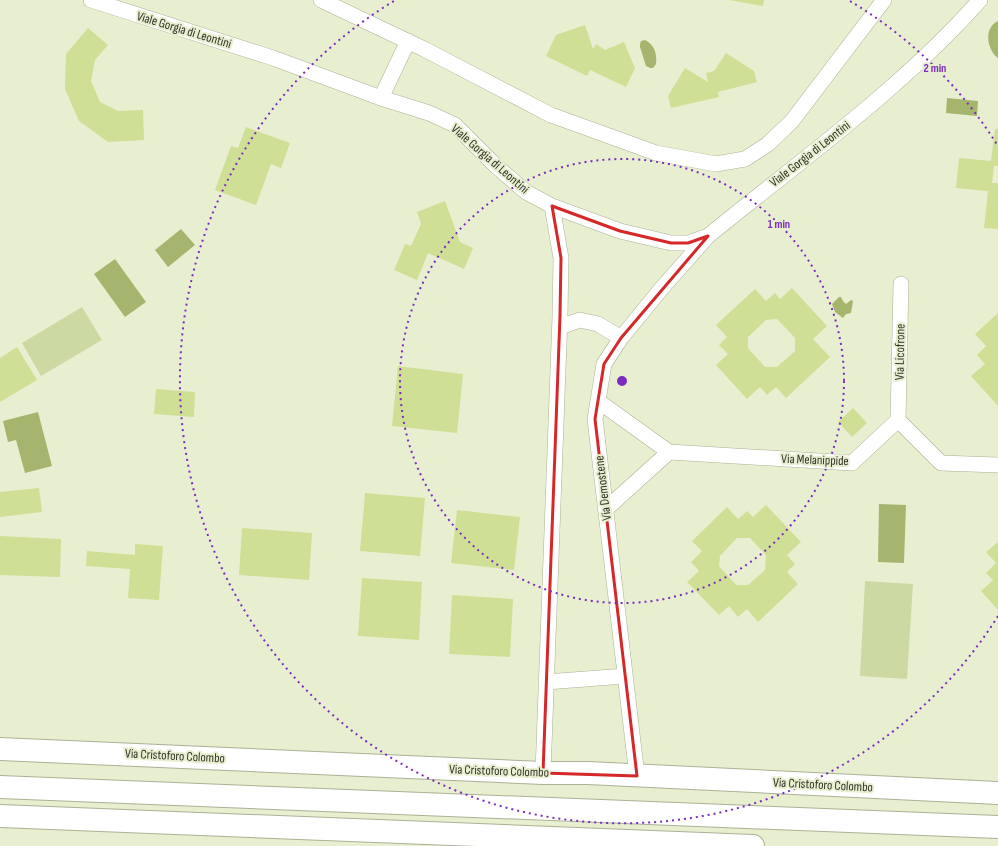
<svg xmlns="http://www.w3.org/2000/svg" width="998" height="846" viewBox="0 0 998 846" font-family="'Sofia Sans Condensed',sans-serif">
  <rect width="100%" height="100%" fill="#e8efd1"/>
  <path fill="#cdd9a3" d="M 82,307 L 102,340 L 41,376 L 22,343 Z
    M 865,581 L 913,584 L 907,679 L 860,676 Z"/>
  <path fill="#a6b56d" d="M 998,21 L 998,58 C 987,50 983,28 998,21 Z
    M 645,40 C 655,45 657,54 656,64 L 653,68 L 650,68 L 646,66 L 640,47 L 640,44 L 641,41 Z
    M 947,98 L 978,101 L 977,116 L 946,113 Z
    M 181,229 L 195,245 L 168,267 L 155,250 Z
    M 115,259 L 146,302 L 125,317 L 94,274 Z
    M 839,297 L 841,297 L 843,301 L 846,304 L 851,300 L 853,301 L 851,313 L 846,314 L 843,318 L 835,312 L 832,304 Z
    M 38,412 L 52,466 L 25,473 L 16,440 L 8,442 L 3,421 Z
    M 879,504 L 906,505 L 904,563 L 878,562 Z"/>
  <path fill="#cfdf95" fill-rule="evenodd" d="M 729,0 L 764,0 L 763,6 Z
    M 585,25 L 593,49 L 596,44 L 605,50 L 624,42 L 635,68 L 626,87 L 590,70 L 587,76 L 546,56 L 556,35 Z
    M 88,28 L 108,45 L 95,60 L 91,81 L 100,102 L 118,111 L 143,110 L 144,140 L 108,142 L 79,121 L 65,89 L 66,54 Z
    M 726,53 L 754,71 L 757,82 L 718,92 L 719,97 L 671,108 L 668,96 L 685,68 L 708,82 L 706,73 L 714,71 Z
    M 246,127 L 290,143 L 281,168 L 271,164 L 256,205 L 215,190 L 231,146 L 238,148 Z
    M 995,129 L 998,129 L 998,166 L 994,166 L 992,183 L 998,183 L 998,229 L 984,228 L 988,191 L 956,188 L 959,158 L 991,161 Z
    M 445,201 L 460,242 L 473,248 L 464,269 L 428,253 L 417,280 L 394,270 L 405,244 L 411,246 L 421,224 L 417,212 Z
    M 792,288 L 827,326 L 813,339 L 830,357 L 786,398 L 776,387 L 767,395 L 760,387 L 747,399 L 716,365 L 728,354 L 719,345 L 727,337 L 716,325 L 755,289 L 766,301 L 775,293 L 780,299 ZM 777,319 L 795,338 L 795,351 L 777,367 L 765,367 L 748,348 L 748,337 L 766,320 Z
    M 998,313 L 998,406 L 971,376 L 985,364 L 977,355 L 986,346 L 975,334 Z
    M 17,347 L 37,380 L 0,402 L 0,358 Z
    M 398,366 L 463,374 L 457,433 L 392,426 Z
    M 156,389 L 195,392 L 194,417 L 154,414 Z
    M 853,408 L 867,423 L 852,437 L 838,422 Z
    M 39,488 L 42,512 L 0,517 L 0,492 Z
    M 365,493 L 425,498 L 420,556 L 360,551 Z
    M 766,505 L 801,542 L 787,555 L 795,564 L 787,572 L 798,584 L 758,622 L 747,609 L 738,617 L 729,606 L 719,615 L 687,582 L 699,571 L 691,562 L 702,551 L 692,541 L 727,507 L 738,519 L 747,511 L 753,517 ZM 737,538 L 750,538 L 766,555 L 765,570 L 748,585 L 736,585 L 719,566 L 720,556 Z
    M 457,510 L 520,517 L 514,570 L 451,563 Z
    M 242,528 L 312,533 L 309,580 L 239,575 Z
    M 0,536 L 61,539 L 60,577 L 0,575 Z
    M 998,542 L 998,610 L 981,591 L 993,580 L 986,573 L 996,563 L 986,552 Z
    M 135,544 L 163,546 L 159,600 L 128,598 L 130,569 L 86,566 L 87,551 L 135,555 Z
    M 362,578 L 422,582 L 419,640 L 358,636 Z
    M 452,595 L 513,599 L 510,657 L 449,654 Z"/>
  <g fill="none" stroke-linecap="round" stroke-linejoin="round">
    <g stroke="#aab195" stroke-width="16">
      <path id="street" d="M 91,0 L 273,58 L 381,98 L 429,113 L 455,125 L 496,166 L 526,192 L 552,206 L 620,231 L 671,243 L 688,243 L 708,236 C 800,161 901,89 980,0
        M 321,0 L 424,49 L 551,115 L 656,153 L 716,164 L 745,159 L 768,144 L 792,121 L 884,0
        M 381,98 L 408,41
        M 560,327 L 580,320 L 598,324 L 621,338
        M 598,401 L 669,452 L 606,509
        M 898,420 L 901,284
        M 669,452 L 852,463 L 898,420 L 941,463 L 998,465
        M 546,682 L 625,676
        M 543,773 L 560,316 L 561,258 L 552,206
        M 637,776 L 595,419 L 604,364 L 621,338 L 662,288 L 707,237"/>
    </g>
    <g stroke="#aab195" stroke-width="24">
      <path id="secondary" d="M 0,749 L 543,773 L 588,773 L 998,793"/>
    </g>
    <g stroke="#aab195" stroke-width="24">
      <path id="primary" d="M 0,787 L 998,827
        M 0,816 L 753,846"/>
    </g>
    <use href="#street" stroke="#fff" stroke-width="15"/>
    <use href="#secondary" stroke="#fff" stroke-width="22"/>
    <use href="#primary" stroke="#fff" stroke-width="22"/>
  </g>
  <path fill="none" stroke="#d62828" stroke-width="3" stroke-linejoin="round" d="M 552,206 L 620,231 L 671,243 L 688,243 L 708,236 L 621,338 L 604,364 L 595,419 L 637,776 L 543,773 L 560,316 L 561,258 Z"/>
  <g fill="none" stroke="#7b2cbf" stroke-width="2" stroke-dasharray="2 4">
    <circle cx="622" cy="381" r="222"/>
    <path d="M998 616A443 443 0 1 1 394 1M850 1A443 443 0 0 1 998 146"/>
  </g>
  <g text-anchor="middle" dominant-baseline="central" stroke-width="4" stroke-linejoin="round" paint-order="stroke">
    <g font-size="13" fill="#303227" stroke="#e8efd1">
      <text transform="translate(184 30) rotate(17)">Viale Gorgia di Leontini</text>
      <text transform="translate(810 154) rotate(-38)">Viale Gorgia di Leontini</text>
      <text transform="translate(490 159) rotate(41)">Viale Gorgia di Leontini</text>
      <text transform="translate(900 352) rotate(-89)">Via Licofrone</text>
      <text transform="translate(815 460) rotate(2)">Via Melanippide</text>
      <text transform="translate(603 488) rotate(-97)">Via Demostene</text>
      <text transform="translate(175 756) rotate(3)">Via Cristoforo Colombo</text>
      <text transform="translate(499 771) rotate(2)">Via Cristoforo Colombo</text>
      <text transform="translate(823 785) rotate(3)">Via Cristoforo Colombo</text>
    </g>
  </g>
  <circle cx="622" cy="381" r="6" fill="#7b2cbf" stroke="#e8efd1" stroke-width="2"/>
  <g font-size="12" text-anchor="middle" font-weight="bold" fill="#7b2cbf" stroke="#e8efd1" stroke-width="4" stroke-linejoin="round" paint-order="stroke">
    <text x="935" y="72">2 min</text>
    <text x="779" y="228">1 min</text>
  </g>
</svg>
